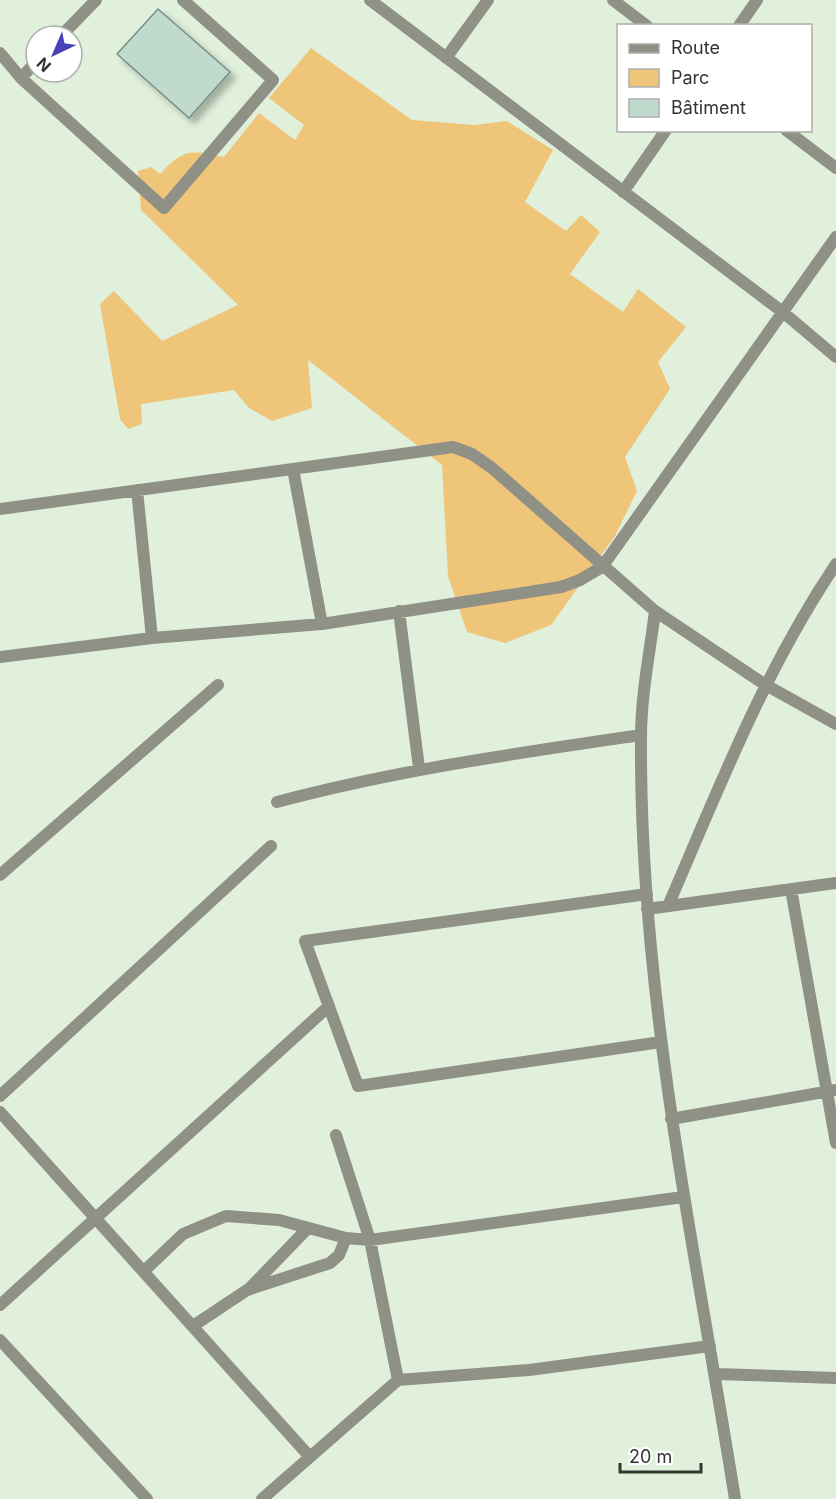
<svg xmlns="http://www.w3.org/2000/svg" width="836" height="1499" viewBox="0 0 836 1499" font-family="Inter,sans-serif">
  <defs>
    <filter id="shadow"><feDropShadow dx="5.5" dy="5.5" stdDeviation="3" flood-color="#0004"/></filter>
  </defs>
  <rect width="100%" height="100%" fill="#e0f0db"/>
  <path fill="#eec579" d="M 311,48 L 412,120 L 474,125 L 507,121 L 553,150 L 525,202 L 566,231 L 581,215 L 600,232 L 570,274 L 623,312 L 638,289 L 686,327 L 658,362 L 670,389 L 625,457 L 637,491 L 615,536 L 551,625 L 505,643 L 467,632 L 448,576 L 442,465 L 308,360 L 312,408 L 272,421 L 249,408 L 234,390 L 141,404 L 142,424 L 128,429 L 120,419 L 100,304 L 114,291 L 162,341 L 238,305 L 141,210 L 138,171 L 151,167 L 160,174 C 184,148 191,150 224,157 L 259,113 L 295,140 L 304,125 L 269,98 Z"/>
  <path fill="#c0dace" stroke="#768e84" stroke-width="1.5" filter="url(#shadow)" d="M 158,9 L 230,72 L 189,118 L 117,54 Z"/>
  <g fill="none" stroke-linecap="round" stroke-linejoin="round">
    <path stroke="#8f9086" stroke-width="12" d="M 370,0 L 784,313 L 836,357
      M 613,0 L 647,26
      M 739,26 L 757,0
      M 61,36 L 96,0
      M 0,53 L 21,78 L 164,208 L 273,80 L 183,0
      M 446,58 L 488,0
      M 21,78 L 36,62
      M 786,130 L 836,168
      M 623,192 L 666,130
      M 293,469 L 322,624
      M 137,490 L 152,638
      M 0,509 L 453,447 L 472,454 L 492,468 L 655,611 L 764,684 L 836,724
      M 399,611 L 419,768
      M 655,611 C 650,652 641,695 641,737 C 639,994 695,1246 735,1499
      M 0,657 L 152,638 L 322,624 L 561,587 L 580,580 L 602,567 L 836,237
      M 277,802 C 397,770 518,753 641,735
      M 0,875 L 218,685
      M 791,889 L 836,1143
      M 647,894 L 305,941 L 358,1086 L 661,1042
      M 668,906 C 719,788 764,671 836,564
      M 647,909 L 836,883
      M 0,1096 L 271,846
      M 0,1112 L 310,1457
      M 671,1119 L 836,1090
      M 336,1135 L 370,1240 L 398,1380
      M 144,1271 L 183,1234 L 226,1216 L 279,1220 L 346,1238 L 370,1240 L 683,1197
      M 248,1290 L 308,1228
      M 0,1305 L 329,1006
      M 193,1326 L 247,1290 L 330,1263 L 339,1255 L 346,1238
      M 0,1340 L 147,1499
      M 715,1374 L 836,1378
      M 262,1499 L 398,1380 L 529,1370 L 710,1346"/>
  </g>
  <rect x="617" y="24" width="195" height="108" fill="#ffffff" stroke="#adafac" stroke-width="1.5"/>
  <rect x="629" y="44" width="30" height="9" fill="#8f9086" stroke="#adafac" stroke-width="1.5"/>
  <text x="671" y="54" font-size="18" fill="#31372f">Route</text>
  <rect x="629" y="69" width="30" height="18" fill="#eec579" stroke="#adafac" stroke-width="1.5"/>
  <text x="671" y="84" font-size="18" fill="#31372f">Parc</text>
  <rect x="629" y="99" width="30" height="18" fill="#c0dace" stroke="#adafac" stroke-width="1.5"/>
  <text x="671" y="114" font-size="18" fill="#31372f">Bâtiment</text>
  <g transform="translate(54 54) rotate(224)"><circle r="28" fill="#ffffff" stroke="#adafac" stroke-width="1.5"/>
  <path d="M0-4.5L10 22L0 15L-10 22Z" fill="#4842b9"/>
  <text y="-9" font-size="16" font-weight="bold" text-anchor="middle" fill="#31372f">N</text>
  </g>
  <path d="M620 1463v9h81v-9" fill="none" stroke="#31372f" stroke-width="3"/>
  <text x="629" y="1463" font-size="18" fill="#31372f" stroke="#ffffff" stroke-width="4.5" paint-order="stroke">20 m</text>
</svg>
